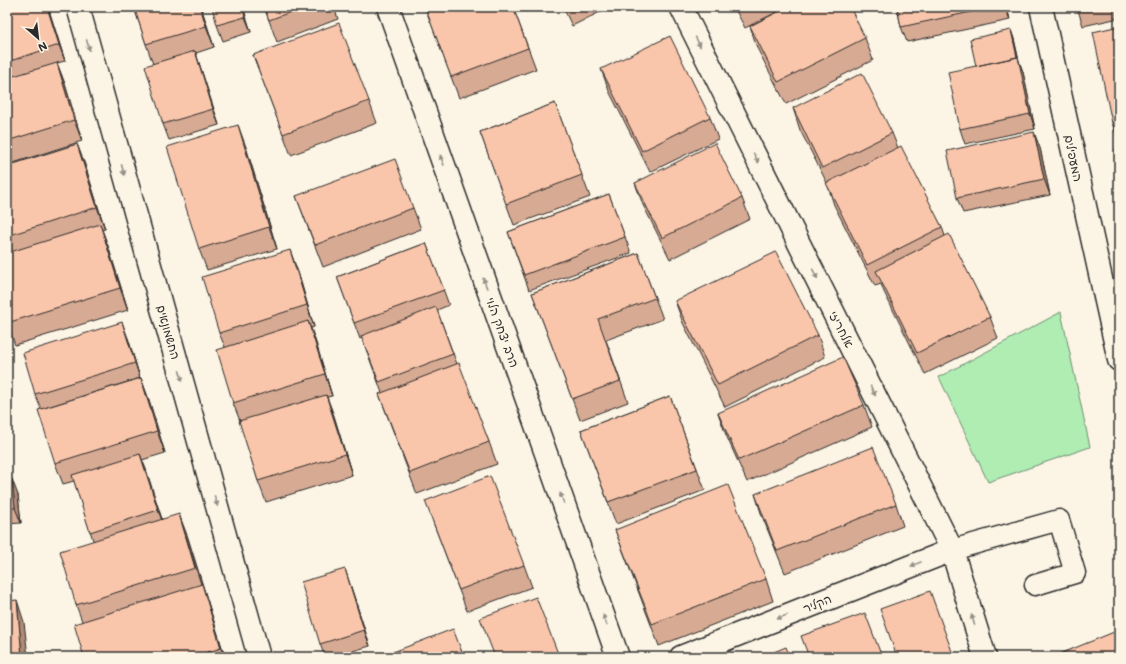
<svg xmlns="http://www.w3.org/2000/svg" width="1126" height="664" viewBox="0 0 1126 664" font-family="Mali,'Playpen Sans Hebrew',sans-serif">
  <rect width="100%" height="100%" fill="#fcf5e5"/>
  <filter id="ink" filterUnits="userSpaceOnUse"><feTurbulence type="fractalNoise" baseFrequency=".025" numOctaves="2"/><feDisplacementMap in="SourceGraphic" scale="8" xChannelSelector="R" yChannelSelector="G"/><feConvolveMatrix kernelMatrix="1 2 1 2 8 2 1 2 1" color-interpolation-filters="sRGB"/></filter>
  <g filter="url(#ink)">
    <path fill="#afedb3" stroke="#6d8c6f" d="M 1061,312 L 1090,447 L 988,482 L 939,377 Z"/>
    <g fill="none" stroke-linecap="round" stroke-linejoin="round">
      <g stroke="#2b2b2b" stroke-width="23">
        <path id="service" d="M 952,550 L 1059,520 L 1075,573 L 1035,585"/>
      </g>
      <g stroke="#2b2b2b" stroke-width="25">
        <path id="minor" d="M 78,7 L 259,657
          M 388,7 L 618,657
          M 681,7 L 952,550 L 985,657
          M 681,657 L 952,550"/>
      </g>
      <g stroke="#2b2b2b" stroke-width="25">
        <path id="tertiary" d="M 1041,7 L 1119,360"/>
      </g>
      <use href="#service" stroke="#fcf5e5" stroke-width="20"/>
      <use href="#minor" stroke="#fcf5e5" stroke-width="22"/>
      <use href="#tertiary" stroke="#fcf5e5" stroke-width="22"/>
    </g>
    <path fill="#d7aa93" stroke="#2b2b2b" d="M 7,7 L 48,7 L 65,61 L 57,63 L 65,84 L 82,141 L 7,165 Z
      M 134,7 L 201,7 L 214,47 L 196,53 L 200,66 L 219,125 L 169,140 L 163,124 L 153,64 L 146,44 Z
      M 243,7 L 251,32 L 223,41 L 217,25 Z
      M 264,7 L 334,7 L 338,19 L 277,42 Z
      M 425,7 L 513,7 L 536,69 L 459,98 Z
      M 563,7 L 610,7 L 572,26 Z
      M 734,7 L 787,7 L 745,28 Z
      M 897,7 L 1007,7 L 1010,20 L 907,42 L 901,27 Z
      M 1077,7 L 1119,7 L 1119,18 L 1083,26 Z
      M 750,26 L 865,38 L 873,60 L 786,104 L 757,48 Z
      M 1119,26 L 1119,142 L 1112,123 Z
      M 1011,30 L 1014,39 L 1019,61 L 1023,72 L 1035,129 L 965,144 L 960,129 Z
      M 253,55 L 369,101 L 377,123 L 291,155 Z
      M 601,69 L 710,117 L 718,139 L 650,172 L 609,91 Z
      M 555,103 L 590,197 L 514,225 L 480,132 Z
      M 793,108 L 892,133 L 898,148 L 942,227 L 945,236 L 990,317 L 998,338 L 925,374 L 884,292 L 881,284 L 875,286 L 834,205 L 827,183 L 800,130 Z
      M 77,144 L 85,165 L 105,229 L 102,230 L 108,246 L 128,310 L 15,345 L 7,322 L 7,166 Z
      M 246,147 L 277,249 L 207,270 L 199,249 Z
      M 1040,148 L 1050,195 L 963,213 L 957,198 Z
      M 635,183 L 742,198 L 750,219 L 670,259 L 643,205 Z
      M 609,194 L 631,253 L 529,290 L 508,232 Z
      M 296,196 L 413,208 L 421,229 L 323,267 Z
      M 426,243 L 449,305 L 437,310 L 457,364 L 489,442 L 497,464 L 417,494 L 379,394 L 382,393 L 362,338 L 360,339 L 337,277 Z
      M 638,253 L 663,319 L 606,340 L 628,402 L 580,420 L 532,293 Z
      M 298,272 L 314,327 L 311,328 L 316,343 L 332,396 L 327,397 L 334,416 L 352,475 L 266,502 L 258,481 L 240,421 L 233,403 L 225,347 L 219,333 Z
      M 675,301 L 818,335 L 825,357 L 725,407 L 683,323 Z
      M 128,338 L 140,378 L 41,409 L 35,394 Z
      M 141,378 L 149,400 L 165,453 L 142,460 L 162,519 L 187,535 L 225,657 L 84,657 L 82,621 L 76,605 L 93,540 L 74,481 L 63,484 L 55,463 Z
      M 670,396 L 705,490 L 616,524 L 581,430 Z
      M 864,405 L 872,427 L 747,482 L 726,435 L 718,413 Z
      M 7,480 L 18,495 L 21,523 L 7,524 Z
      M 755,494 L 896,504 L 903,526 L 785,573 L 762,516 Z
      M 433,522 L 524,565 L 532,587 L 467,611 Z
      M 615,530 L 766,579 L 773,601 L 659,646 Z
      M 7,574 L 9,601 L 7,601 Z
      M 350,584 L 370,646 L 332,657 L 325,657 L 320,644 Z"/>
    <path fill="#af8b78" stroke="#2b2b2b" d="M 47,7 L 48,7 L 65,61 L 59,45 Z
      M 200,7 L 201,7 L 214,47 L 206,26 Z
      M 242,7 L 243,7 L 251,32 L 245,17 Z
      M 1005,7 L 1007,7 L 1010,20 Z
      M 1011,30 L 1014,39 L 1019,61 L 1023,72 L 1035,129 L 1030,114 Z
      M 195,51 L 200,66 L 219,125 L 213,109 Z
      M 57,63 L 65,84 L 82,141 L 74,120 Z
      M 238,125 L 246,147 L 277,249 L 269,227 Z
      M 1034,132 L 1040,148 L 1050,195 L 1044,179 Z
      M 77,144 L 85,165 L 105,229 L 97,207 Z
      M 100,224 L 108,246 L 128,310 L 120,288 Z
      M 290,250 L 298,272 L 314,327 L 307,305 Z
      M 308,321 L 316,343 L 332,396 L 325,374 Z
      M 122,322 L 128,338 L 140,378 L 135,363 Z
      M 141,378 L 149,400 L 165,453 L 157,431 Z
      M 326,395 L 334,416 L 352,475 L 345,454 Z
      M 140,454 L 146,469 L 164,526 L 158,510 Z
      M 12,479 L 18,495 L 21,523 L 15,508 Z
      M 179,514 L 187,535 L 225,657 L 224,657 L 221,648 Z
      M 345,569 L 350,584 L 370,646 L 364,630 Z
      M 7,574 L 9,601 L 7,594 Z
      M 17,600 L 24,622 L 28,657 L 22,657 Z"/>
    <path fill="#fac6ab" stroke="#2b2b2b" d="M 7,7 L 47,7 L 59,45 L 7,62 Z
      M 134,7 L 200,7 L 206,26 L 146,44 Z
      M 212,7 L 242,7 L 245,17 L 217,25 Z
      M 264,7 L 304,7 L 269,20 Z
      M 425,7 L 513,7 L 528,48 L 451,77 Z
      M 565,7 L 573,7 L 567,10 Z
      M 788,7 L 850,7 L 865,38 L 778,82 L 750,26 Z
      M 897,7 L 994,7 L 901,27 Z
      M 339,23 L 369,101 L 283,134 L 253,55 Z
      M 1119,26 L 1119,122 L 1112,123 L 1093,32 Z
      M 1011,30 L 1017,57 L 976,66 L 970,39 Z
      M 670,36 L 710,117 L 642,151 L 601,69 Z
      M 195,51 L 213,109 L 163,124 L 145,66 Z
      M 1018,57 L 1030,114 L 960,129 L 948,72 Z
      M 57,63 L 74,120 L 7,141 L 7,78 Z
      M 862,73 L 892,133 L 822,168 L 793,108 Z
      M 555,103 L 582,175 L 506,204 L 480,132 Z
      M 238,125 L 269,227 L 199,249 L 167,147 Z
      M 1034,132 L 1044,179 L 957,198 L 947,151 Z
      M 715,143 L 742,198 L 662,238 L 635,183 Z
      M 77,144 L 97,207 L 7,236 L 7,166 Z
      M 901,146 L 942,227 L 867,265 L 826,183 Z
      M 1119,148 L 1119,169 L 1115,149 Z
      M 395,159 L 413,208 L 315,245 L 296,196 Z
      M 609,194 L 625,237 L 524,275 L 508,232 Z
      M 100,224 L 120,288 L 7,323 L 7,253 Z
      M 949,234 L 990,317 L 917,353 L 876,271 Z
      M 426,243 L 444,290 L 354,323 L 337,277 Z
      M 290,250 L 307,305 L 219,333 L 202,277 Z
      M 776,252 L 818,335 L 718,385 L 675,301 Z
      M 638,253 L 655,298 L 598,319 L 620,381 L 572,399 L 532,293 Z
      M 436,307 L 453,354 L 379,382 L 361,336 Z
      M 308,321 L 325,374 L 233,403 L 217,350 Z
      M 122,322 L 135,363 L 35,394 L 23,353 Z
      M 843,357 L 864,405 L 739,460 L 718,413 Z
      M 459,363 L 489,442 L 410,473 L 379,394 Z
      M 141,378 L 157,431 L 55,463 L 38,410 Z
      M 326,395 L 345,454 L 258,481 L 239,421 Z
      M 670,396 L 697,469 L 608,502 L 581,430 Z
      M 873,447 L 896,504 L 777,551 L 755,494 Z
      M 140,454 L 158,510 L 90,532 L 72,475 Z
      M 490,476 L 524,565 L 459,590 L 425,501 Z
      M 12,479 L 15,508 L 7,508 L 7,480 Z
      M 728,485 L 766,579 L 652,624 L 615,530 Z
      M 179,514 L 195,568 L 76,605 L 60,551 Z
      M 345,569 L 364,630 L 320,644 L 301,582 Z
      M 202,584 L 221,648 L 192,657 L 84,657 L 74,624 Z
      M 930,591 L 954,657 L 897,657 L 880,609 Z
      M 536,597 L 559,656 L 557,657 L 495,657 L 480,618 Z
      M 17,600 L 22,657 L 7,657 L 7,601 Z
      M 865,613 L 882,657 L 809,657 L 801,636 Z
      M 453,629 L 464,657 L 389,657 L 388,654 Z
      M 1119,630 L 1119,657 L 1061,657 L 1060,654 Z
      M 786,647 L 790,657 L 762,657 Z
      M 367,653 L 369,657 L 353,657 Z"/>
    <defs><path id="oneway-solid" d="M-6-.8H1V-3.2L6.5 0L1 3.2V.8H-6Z"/></defs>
    <g fill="#949088">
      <use href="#oneway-solid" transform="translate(698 42) rotate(63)"/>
      <use href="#oneway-solid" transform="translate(88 45) rotate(74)"/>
      <use href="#oneway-solid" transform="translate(756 158) rotate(63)"/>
      <use href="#oneway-solid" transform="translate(442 160) rotate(-110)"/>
      <use href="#oneway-solid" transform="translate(123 170) rotate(74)"/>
      <use href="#oneway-solid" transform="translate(815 274) rotate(63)"/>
      <use href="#oneway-solid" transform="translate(485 283) rotate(-110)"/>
      <use href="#oneway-solid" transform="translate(181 376) rotate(74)"/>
      <use href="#oneway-solid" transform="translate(873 391) rotate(63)"/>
      <use href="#oneway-solid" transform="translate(562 498) rotate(-110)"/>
      <use href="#oneway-solid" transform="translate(216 501) rotate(74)"/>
      <use href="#oneway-solid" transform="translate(916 564) rotate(158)"/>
      <use href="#oneway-solid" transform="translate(782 617) rotate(158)"/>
      <use href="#oneway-solid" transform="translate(605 620) rotate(-110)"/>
      <use href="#oneway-solid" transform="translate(973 620) rotate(-107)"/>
    </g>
  </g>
  <g text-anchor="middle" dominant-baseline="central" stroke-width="3" stroke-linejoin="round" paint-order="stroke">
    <g font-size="12" fill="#2b2b2b" stroke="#fcf5e5">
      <text transform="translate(1074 158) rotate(78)">המעפילים</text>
      <text transform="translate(842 329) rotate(63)">אלחריזי</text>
      <text transform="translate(169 332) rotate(74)">החשמונאים</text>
      <text transform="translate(503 332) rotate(70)">הרב יצחק הלוי</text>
      <text transform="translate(817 603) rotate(-22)">הקליר</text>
    </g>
  </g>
  <rect width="1126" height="664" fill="none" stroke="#fcf5e5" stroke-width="24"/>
  <rect x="12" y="12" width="1102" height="640" fill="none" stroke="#2b2b2b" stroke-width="1.5" filter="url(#ink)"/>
  <g transform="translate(38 38) rotate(152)" stroke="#fcf5e5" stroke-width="3" paint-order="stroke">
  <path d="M0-3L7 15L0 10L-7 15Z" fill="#2b2b2b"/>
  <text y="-6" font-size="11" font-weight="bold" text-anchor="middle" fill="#2b2b2b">N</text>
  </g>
</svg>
